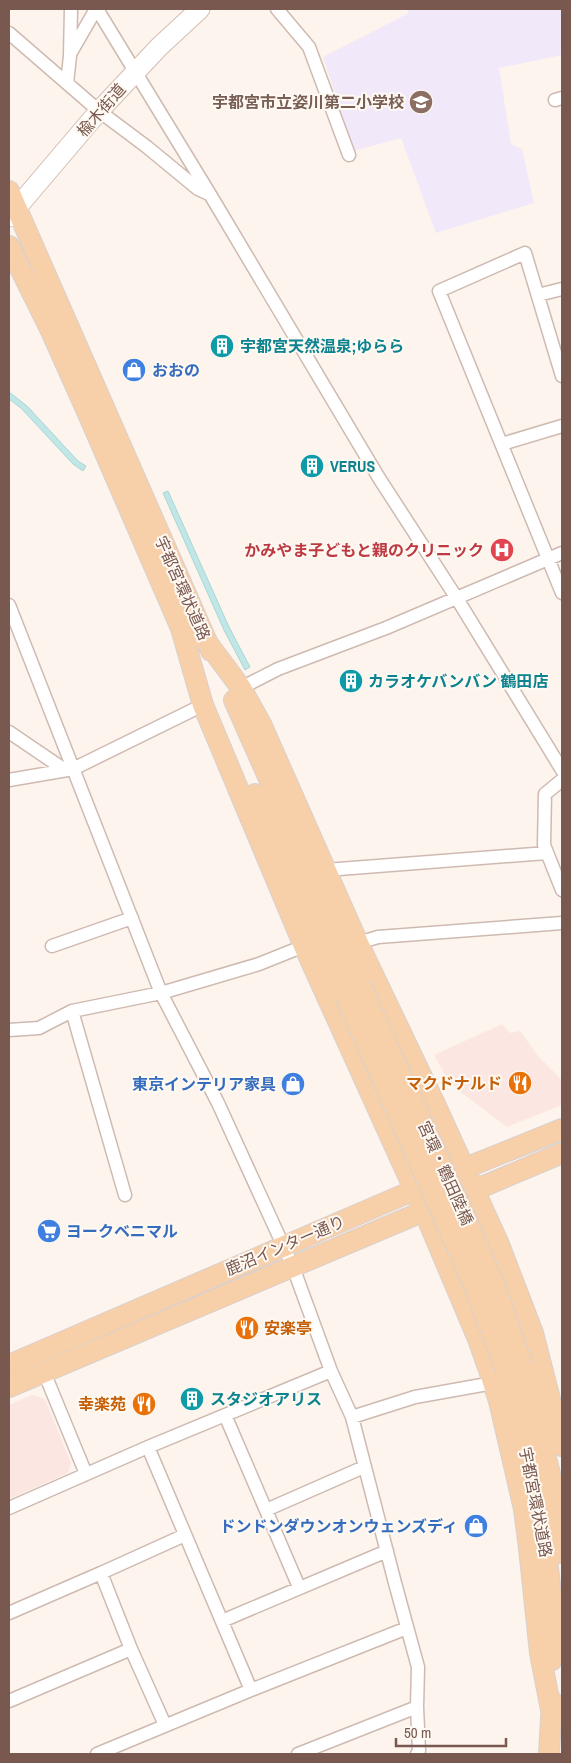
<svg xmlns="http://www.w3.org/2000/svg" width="571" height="1763" viewBox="0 0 571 1763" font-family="'Archivo Narrow','Noto Sans JP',sans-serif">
  <rect width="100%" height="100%" fill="#fcf4ed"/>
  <path fill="#fce6e1" d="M 502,1024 L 510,1033 L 520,1031 L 538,1056 L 562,1080 L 562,1105 L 507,1127 L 450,1084 L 434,1055 Z
    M 32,1395 L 45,1399 L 71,1463 L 68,1473 L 9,1499 L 9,1405 Z"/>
  <path fill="#f1e9f9" d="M 407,9 L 562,9 L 562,55 L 499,68 L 511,144 L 522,149 L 534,203 L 436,233 L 401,138 L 354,151 L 323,57 L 409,13 Z"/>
  <path fill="#c1e6e6" stroke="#a7d6d7" d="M 9,392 L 27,406 L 78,461 L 86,466 L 83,471 L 73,464 L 21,408 L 9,399 Z
    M 168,491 L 229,627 L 250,667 L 245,670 L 224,630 L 163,493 Z"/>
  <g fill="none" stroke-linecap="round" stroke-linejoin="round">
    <g stroke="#cfbab1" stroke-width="15">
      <path id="street" d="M 97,9 L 211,196 L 379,478 L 456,597 L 562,770
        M 277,9 L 309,47 L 349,155
        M 9,33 L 99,111 L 147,147 L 198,189 L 209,194
        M 70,54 L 96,9
        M 67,83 L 70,56 L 71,9
        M 555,100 L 562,98
        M 538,295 L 562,289
        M 562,376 L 525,253 L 439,291 L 562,593
        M 502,444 L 562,426
        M 9,605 L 161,993 L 218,1103 L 293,1267 L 331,1371 L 352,1417 L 395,1583 L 418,1667 L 417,1707 L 419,1751 L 417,1754
        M 241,688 L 278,669 L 386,628 L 562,553
        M 9,732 L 65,770
        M 9,780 L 73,769 L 203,705
        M 562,780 L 545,794 L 544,845 L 562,890
        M 326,870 L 547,853
        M 358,943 L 378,937 L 562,923
        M 52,946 L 132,918
        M 72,1011 L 125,1195
        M 9,1030 L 39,1028 L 72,1011 L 161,993 L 259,964 L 304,946
        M 44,1372 L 86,1474
        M 225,1415 L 299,1587
        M 352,1417 L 415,1397 L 493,1383
        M 148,1447 L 251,1690
        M 9,1508 L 148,1447 L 331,1371
        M 266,1510 L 364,1467
        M 9,1613 L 101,1573
        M 222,1621 L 387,1551
        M 9,1701 L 131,1649
        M 165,1725 L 131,1649 L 101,1573 L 185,1535
        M 97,1754 L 251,1690 L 407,1628
        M 298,1754 L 417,1707"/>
    </g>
    <g stroke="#d4bdb1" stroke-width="21">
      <path id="secondary" d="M 9,217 L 99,111 L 159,47 L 200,9"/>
    </g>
    <g stroke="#d9d0ce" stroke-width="22">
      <path id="primary" d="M 9,191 L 211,651
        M 9,246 L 51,331 L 89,416 L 187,642
        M 182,632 L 203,705 L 304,946 L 424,1211 L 478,1339 L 489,1370 L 499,1401 L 524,1509 L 529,1548 L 540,1653 L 552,1715
        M 206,641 L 241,688 L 261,724 L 358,943 L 434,1102 L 498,1242 L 533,1333 L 562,1446
        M 234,700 L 360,984
        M 255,794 L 345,995
        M 453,1173 L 562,1129
        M 463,1195 L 562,1153
        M 9,1365 L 426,1185
        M 523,1366 L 552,1482 L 562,1553
        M 506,1371 C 527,1445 544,1519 551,1595 C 554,1616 552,1639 552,1660
        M 9,1387 L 436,1206
        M 549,1754 L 552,1701"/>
    </g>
    <use href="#street" stroke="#fff" stroke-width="12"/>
    <use href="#secondary" stroke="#fff" stroke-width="19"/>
    <use href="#primary" stroke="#f7d0a9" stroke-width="20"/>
    <g stroke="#d9d0ce" stroke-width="22" stroke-linecap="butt">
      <path id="primary-bridge" d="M 360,984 L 462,1210 L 495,1286 L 523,1366
        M 345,995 L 475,1288 L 506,1371"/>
    </g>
    <use href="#primary-bridge" stroke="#f7d0a9" stroke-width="20"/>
  </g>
  <defs>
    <g id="school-disc" transform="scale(1.25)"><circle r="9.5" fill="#8d6e63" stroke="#fef9f3"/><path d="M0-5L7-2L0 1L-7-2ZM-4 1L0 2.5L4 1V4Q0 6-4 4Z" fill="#fff"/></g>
    <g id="building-disc" transform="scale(1.25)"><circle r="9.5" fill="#0f9aa8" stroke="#fef9f3"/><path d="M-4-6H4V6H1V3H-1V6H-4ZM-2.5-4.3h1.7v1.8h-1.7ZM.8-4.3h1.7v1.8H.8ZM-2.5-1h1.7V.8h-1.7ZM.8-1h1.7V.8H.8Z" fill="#fff"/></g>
    <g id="shop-disc" transform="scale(1.25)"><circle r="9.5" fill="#3f7fe0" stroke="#fef9f3"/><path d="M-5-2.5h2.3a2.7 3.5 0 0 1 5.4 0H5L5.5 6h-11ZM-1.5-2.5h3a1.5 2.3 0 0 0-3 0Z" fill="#fff"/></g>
    <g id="hospital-disc" transform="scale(1.25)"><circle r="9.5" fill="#e0444e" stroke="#fef9f3"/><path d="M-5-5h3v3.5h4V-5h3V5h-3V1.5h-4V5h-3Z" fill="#fff"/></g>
    <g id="restaurant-disc" transform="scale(1.25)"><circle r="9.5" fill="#e8710a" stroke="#fef9f3"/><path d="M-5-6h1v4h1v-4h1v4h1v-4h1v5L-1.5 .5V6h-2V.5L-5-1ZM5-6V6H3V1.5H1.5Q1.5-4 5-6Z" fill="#fff"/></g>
    <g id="supermarket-disc" transform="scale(1.25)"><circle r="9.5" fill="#3f7fe0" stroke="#fef9f3"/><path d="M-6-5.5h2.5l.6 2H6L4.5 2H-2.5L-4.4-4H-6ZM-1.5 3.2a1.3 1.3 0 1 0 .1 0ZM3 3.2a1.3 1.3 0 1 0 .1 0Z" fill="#fff"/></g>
  </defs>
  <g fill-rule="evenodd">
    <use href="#school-disc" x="421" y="102"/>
    <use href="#building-disc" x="222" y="346"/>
    <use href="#shop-disc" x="134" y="370"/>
    <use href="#building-disc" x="312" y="466"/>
    <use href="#hospital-disc" x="502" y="550"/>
    <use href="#building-disc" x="351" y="681"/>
    <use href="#restaurant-disc" x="520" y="1083"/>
    <use href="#shop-disc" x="293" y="1084"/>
    <use href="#supermarket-disc" x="49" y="1231"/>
    <use href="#restaurant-disc" x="247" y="1328"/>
    <use href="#building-disc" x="192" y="1399"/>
    <use href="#restaurant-disc" x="144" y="1404"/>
    <use href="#shop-disc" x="476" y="1526"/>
  </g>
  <g text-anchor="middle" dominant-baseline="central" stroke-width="4" stroke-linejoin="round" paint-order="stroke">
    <g font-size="16" font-weight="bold" fill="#785e54" stroke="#fef9f3" text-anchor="end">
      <text x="404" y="102">宇都宮市立姿川第二小学校</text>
    </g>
    <g font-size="16" fill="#78584f" stroke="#fef9f3">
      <text transform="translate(101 110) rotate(-49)">楡木街道</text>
      <text transform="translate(183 588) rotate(66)">宇都宮環状道路</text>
      <text transform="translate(446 1173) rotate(66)">宮環・鶴田陸橋</text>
      <text transform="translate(285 1245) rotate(-23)">鹿沼インター通り</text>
      <text transform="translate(536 1502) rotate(79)">宇都宮環状道路</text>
    </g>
    <g font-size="16" font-weight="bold" fill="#0d838f" stroke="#fef9f3" text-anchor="start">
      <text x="240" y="346">宇都宮天然温泉;ゆらら</text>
      <text x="330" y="466">VERUS</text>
      <text x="368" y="681">カラオケバンバン 鶴田店</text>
      <text x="210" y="1399">スタジオアリス</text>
    </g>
    <g font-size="16" font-weight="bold" fill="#366cbe" stroke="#fef9f3" text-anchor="start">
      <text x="152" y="370">おおの</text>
      <text x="276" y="1084" text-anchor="end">東京インテリア家具</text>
      <text x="66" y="1231">ヨークベニマル</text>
      <text x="458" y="1526" text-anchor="end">ドンドンダウンオンウェンズディ</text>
    </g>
    <g font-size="16" font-weight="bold" fill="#be3a42" stroke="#fef9f3" text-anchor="end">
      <text x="484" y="550">かみやま子どもと親のクリニック</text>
    </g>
    <g font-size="16" font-weight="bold" fill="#c56008" stroke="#fef9f3" text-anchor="end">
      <text x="502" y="1083">マクドナルド</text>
      <text x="264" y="1328" text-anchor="start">安楽亭</text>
      <text x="126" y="1404">幸楽苑</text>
    </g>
  </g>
  <rect width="571" height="1763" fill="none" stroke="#78584f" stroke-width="20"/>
  <path d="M396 1738v8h110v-8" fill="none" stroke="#78584f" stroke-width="2.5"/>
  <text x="404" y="1738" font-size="15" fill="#78584f" stroke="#fef9f3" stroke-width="4" paint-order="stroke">50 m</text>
</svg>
